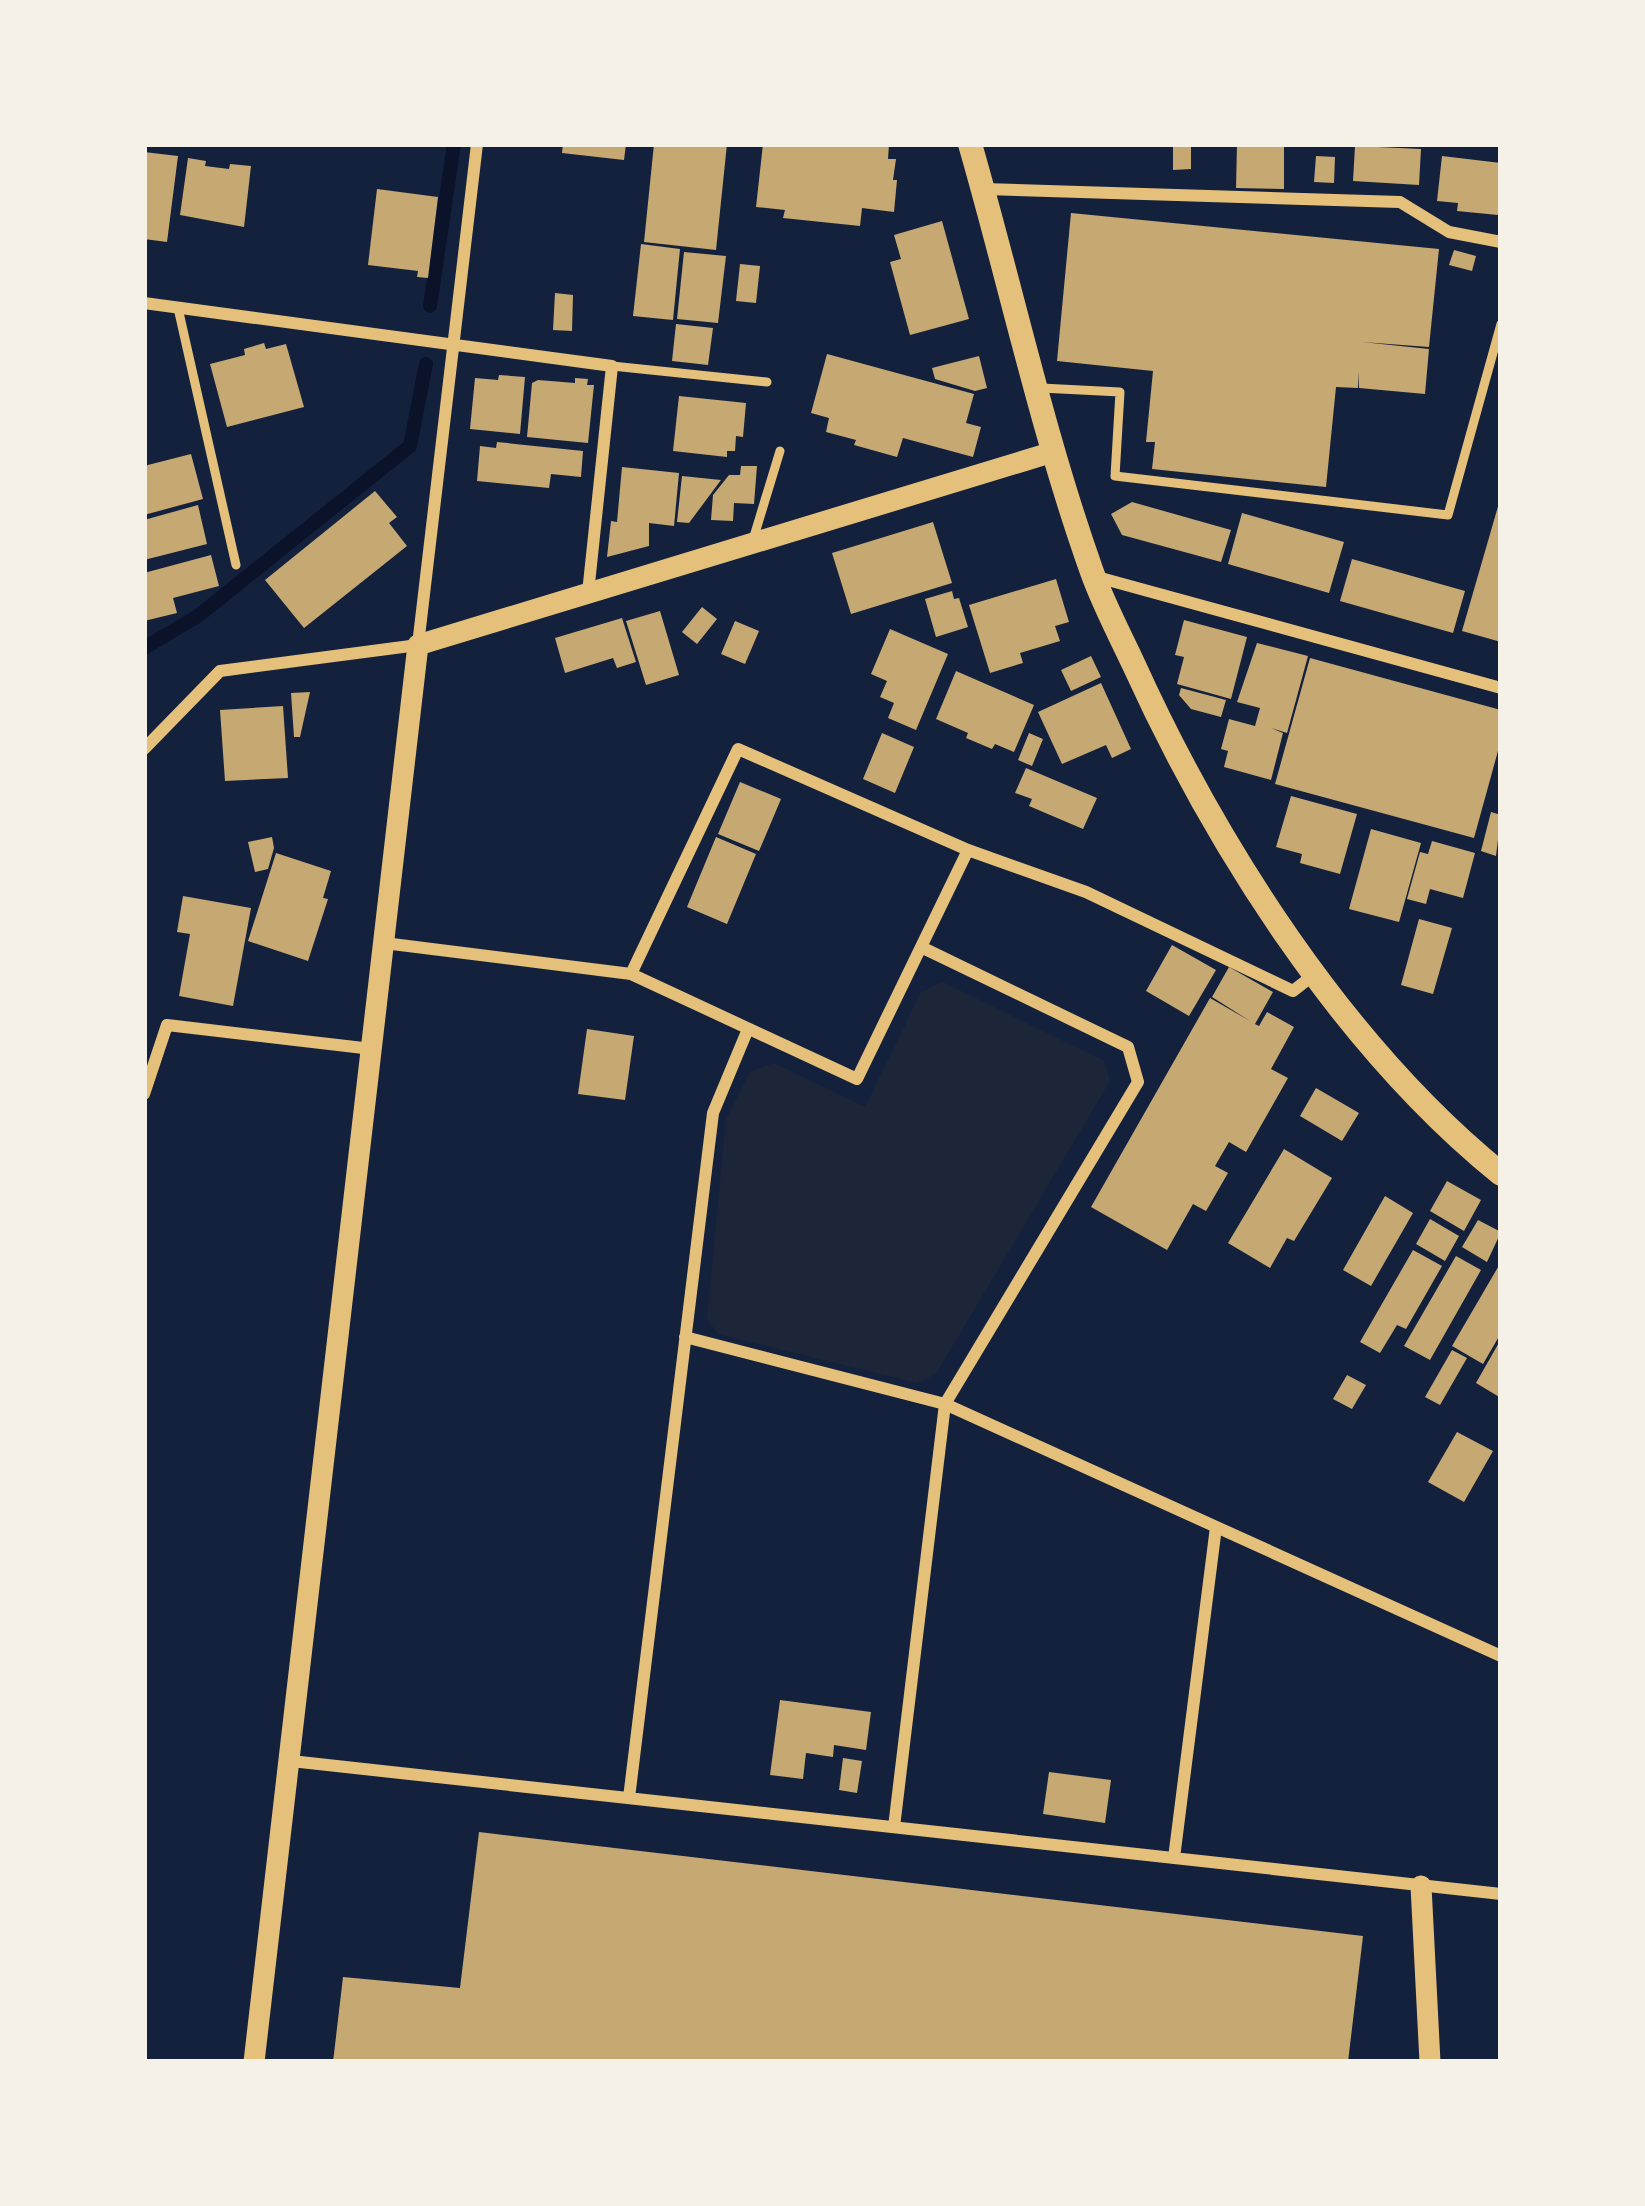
<svg xmlns="http://www.w3.org/2000/svg" width="1645" height="2206" viewBox="0 0 1645 2206" font-family="'Fira Sans Condensed',sans-serif">
  <rect width="100%" height="100%" fill="#14213d"/>
  <path fill="#1d2539" d="M 943,982 L 1104,1061 L 1110,1081 L 936,1374 L 917,1383 L 718,1334 L 707,1319 L 726,1120 L 750,1072 L 774,1063 L 865,1107 L 921,992 Z"/>
  <g fill="none" stroke-linecap="round" stroke-linejoin="round">
    <path stroke="#0b132b" stroke-width="14" d="M 430,306 L 454,144
      M 144,648 L 198,616 L 410,446 L 426,364"/>
  </g>
  <path fill="#c6a872" d="M 563,144 L 626,144 L 624,160 L 562,153 Z
    M 654,144 L 727,144 L 716,250 L 644,242 Z
    M 763,144 L 889,144 L 888,159 L 896,159 L 893,180 L 897,180 L 894,212 L 862,208 L 860,226 L 783,218 L 785,210 L 756,207 Z
    M 1173,144 L 1191,144 L 1191,169 L 1173,170 Z
    M 1237,144 L 1284,144 L 1284,189 L 1236,188 Z
    M 1355,146 L 1421,149 L 1419,185 L 1353,181 Z
    M 144,152 L 178,156 L 167,242 L 144,239 Z
    M 1316,156 L 1335,157 L 1334,183 L 1314,182 Z
    M 1442,156 L 1501,163 L 1498,215 L 1457,211 L 1458,203 L 1437,201 Z
    M 188,158 L 206,161 L 205,166 L 229,169 L 230,164 L 251,166 L 244,227 L 180,215 Z
    M 377,189 L 438,197 L 428,278 L 417,277 L 418,271 L 368,265 Z
    M 1071,213 L 1439,249 L 1429,347 L 1362,342 L 1429,349 L 1425,394 L 1359,388 L 1359,372 L 1358,388 L 1336,387 L 1326,487 L 1152,469 L 1155,442 L 1146,442 L 1153,371 L 1057,361 Z
    M 942,221 L 969,319 L 910,335 L 890,262 L 901,259 L 894,235 Z
    M 641,244 L 680,249 L 673,320 L 633,316 Z
    M 1454,250 L 1476,256 L 1472,271 L 1449,265 Z
    M 684,252 L 726,256 L 718,323 L 677,319 Z
    M 740,264 L 760,266 L 756,303 L 736,301 Z
    M 555,293 L 573,295 L 572,331 L 553,330 Z
    M 676,324 L 713,328 L 708,365 L 672,361 Z
    M 264,343 L 266,349 L 286,344 L 304,407 L 227,427 L 210,364 L 245,355 L 244,349 Z
    M 827,354 L 974,394 L 966,423 L 981,427 L 973,457 L 903,438 L 897,457 L 854,445 L 856,440 L 826,432 L 829,418 L 811,413 Z
    M 979,356 L 987,388 L 975,391 L 935,379 L 932,368 Z
    M 499,375 L 525,377 L 520,434 L 470,429 L 475,378 L 498,380 Z
    M 575,378 L 588,379 L 587,385 L 594,385 L 588,443 L 527,437 L 532,383 L 538,380 L 575,383 Z
    M 679,396 L 746,403 L 743,437 L 736,436 L 735,451 L 727,451 L 727,457 L 673,451 Z
    M 497,442 L 583,451 L 581,477 L 551,474 L 549,488 L 477,481 L 480,446 L 496,448 Z
    M 191,454 L 203,499 L 144,515 L 144,466 Z
    M 741,466 L 757,466 L 754,504 L 734,503 L 733,521 L 711,520 L 713,495 L 729,475 L 740,475 Z
    M 622,467 L 679,473 L 674,526 L 649,523 L 649,546 L 607,557 L 611,521 L 617,522 Z
    M 682,476 L 721,480 L 689,523 L 677,522 Z
    M 375,491 L 397,517 L 389,523 L 407,546 L 304,628 L 265,580 Z
    M 1501,496 L 1501,642 L 1462,631 Z
    M 1132,502 L 1231,530 L 1221,562 L 1122,535 L 1111,514 Z
    M 198,505 L 207,544 L 144,560 L 144,520 Z
    M 1242,513 L 1344,542 L 1329,593 L 1228,564 Z
    M 933,522 L 952,583 L 851,614 L 832,553 Z
    M 211,555 L 219,586 L 173,598 L 177,613 L 144,621 L 144,573 Z
    M 1352,559 L 1465,591 L 1453,633 L 1340,601 Z
    M 1056,579 L 1069,622 L 1055,626 L 1060,641 L 1020,653 L 1023,663 L 990,673 L 969,605 Z
    M 952,591 L 954,599 L 959,598 L 968,627 L 936,637 L 925,599 Z
    M 702,607 L 717,619 L 697,644 L 682,632 Z
    M 660,611 L 679,675 L 646,685 L 626,621 Z
    M 622,618 L 636,662 L 617,668 L 613,658 L 565,673 L 555,638 Z
    M 1184,620 L 1247,637 L 1231,699 L 1177,684 L 1184,657 L 1175,655 Z
    M 735,621 L 759,631 L 745,664 L 721,654 Z
    M 890,629 L 948,654 L 916,730 L 888,718 L 894,703 L 880,697 L 887,681 L 871,674 Z
    M 1257,643 L 1308,656 L 1287,733 L 1271,728 L 1283,733 L 1271,780 L 1224,767 L 1228,751 L 1221,749 L 1229,719 L 1255,726 L 1260,708 L 1237,702 Z
    M 1091,656 L 1101,677 L 1071,691 L 1061,670 Z
    M 1310,658 L 1501,710 L 1501,740 L 1474,838 L 1275,784 Z
    M 956,671 L 1034,705 L 1014,752 L 995,744 L 992,749 L 966,738 L 968,733 L 936,719 Z
    M 1101,683 L 1131,749 L 1112,758 L 1106,745 L 1062,764 L 1038,712 Z
    M 1181,688 L 1226,700 L 1221,717 L 1191,709 L 1179,695 Z
    M 310,692 L 300,737 L 294,737 L 291,693 Z
    M 283,706 L 288,778 L 225,781 L 220,710 Z
    M 882,733 L 914,747 L 895,793 L 863,779 Z
    M 1029,733 L 1043,739 L 1032,766 L 1018,760 Z
    M 1026,768 L 1097,798 L 1083,829 L 1029,806 L 1032,799 L 1015,793 Z
    M 740,782 L 781,799 L 759,851 L 718,834 Z
    M 1291,796 L 1357,814 L 1340,874 L 1300,863 L 1302,854 L 1276,847 Z
    M 1491,812 L 1501,815 L 1496,856 L 1481,851 Z
    M 1371,829 L 1421,843 L 1399,922 L 1349,909 Z
    M 272,837 L 274,848 L 268,869 L 255,872 L 248,842 Z
    M 716,837 L 756,854 L 727,924 L 687,907 Z
    M 1432,841 L 1475,853 L 1463,898 L 1430,889 L 1426,904 L 1407,899 L 1420,852 L 1428,854 Z
    M 276,853 L 331,871 L 323,898 L 328,899 L 308,961 L 248,941 Z
    M 183,896 L 251,908 L 233,1006 L 179,996 L 190,934 L 177,932 Z
    M 1419,919 L 1452,928 L 1433,994 L 1401,985 Z
    M 1172,945 L 1216,970 L 1189,1016 L 1146,991 Z
    M 1229,967 L 1273,992 L 1255,1024 L 1259,1026 L 1267,1012 L 1294,1027 L 1271,1069 L 1288,1078 L 1246,1152 L 1229,1142 L 1215,1166 L 1228,1173 L 1206,1211 L 1193,1204 L 1167,1250 L 1091,1207 L 1210,998 L 1250,1021 L 1212,997 Z
    M 587,1029 L 634,1036 L 625,1100 L 578,1094 Z
    M 1316,1088 L 1359,1113 L 1342,1141 L 1300,1116 Z
    M 1284,1149 L 1332,1178 L 1294,1241 L 1287,1238 L 1270,1268 L 1228,1243 Z
    M 1447,1181 L 1481,1200 L 1464,1231 L 1430,1211 Z
    M 1385,1196 L 1413,1213 L 1371,1286 L 1343,1270 Z
    M 1430,1219 L 1459,1236 L 1445,1261 L 1416,1244 Z
    M 1478,1220 L 1501,1232 L 1487,1262 L 1462,1247 Z
    M 1413,1250 L 1442,1266 L 1406,1329 L 1397,1325 L 1380,1353 L 1360,1342 Z
    M 1456,1256 L 1481,1270 L 1430,1360 L 1404,1346 Z
    M 1501,1262 L 1501,1333 L 1483,1364 L 1452,1346 Z
    M 1501,1339 L 1501,1398 L 1476,1383 Z
    M 1452,1350 L 1467,1358 L 1440,1405 L 1425,1397 Z
    M 1347,1375 L 1366,1385 L 1352,1409 L 1333,1399 Z
    M 1457,1432 L 1493,1451 L 1464,1502 L 1428,1482 Z
    M 780,1700 L 871,1712 L 866,1750 L 834,1745 L 833,1757 L 806,1753 L 803,1779 L 770,1775 Z
    M 843,1758 L 862,1761 L 857,1793 L 839,1790 Z
    M 1049,1772 L 1111,1780 L 1105,1823 L 1043,1814 Z
    M 479,1832 L 1363,1936 L 1348,2062 L 333,2062 L 343,1977 L 460,1988 Z"/>
  <g fill="none" stroke-linecap="round" stroke-linejoin="round">
    <path stroke="#e5c07b" stroke-width="9" d="M 178,308 L 236,565
      M 612,366 L 767,382
      M 1041,388 L 1120,392 L 1115,476 L 1448,515 L 1501,324
      M 752,543 L 780,451"/>
    <path stroke="#e5c07b" stroke-width="12" d="M 984,189 L 1400,202 L 1449,232 L 1501,242
      M 144,303 L 612,366 L 588,593
      M 1097,577 L 1501,688
      M 144,749 L 220,671 L 418,645 L 477,144
      M 384,943 L 631,974 L 857,1079 L 968,850
      M 631,974 L 738,749 L 968,850 L 1086,892 L 1293,991 L 1316,973
      M 144,1094 L 167,1025 L 372,1049
      M 685,1337 L 945,1404 L 1501,1656
      M 291,1761 L 1501,1894
      M 629,1798 L 713,1113 L 748,1029
      M 894,1827 L 945,1404 L 1138,1082 L 1128,1047 L 921,947
      M 1174,1858 L 1216,1527"/>
    <path stroke="#e5c07b" stroke-width="21" d="M 1421,1886 L 1430,2062
      M 254,2062 L 418,645 L 1053,452"/>
    <path stroke="#e5c07b" stroke-width="24" d="M 970,144 C 1011,286 1042,432 1092,572 C 1103,603 1119,633 1133,663 C 1216,846 1344,1047 1501,1174"/>
  </g>
  <rect width="1645" height="2206" fill="none" stroke="#f6f1e7" stroke-width="294"/>
</svg>
